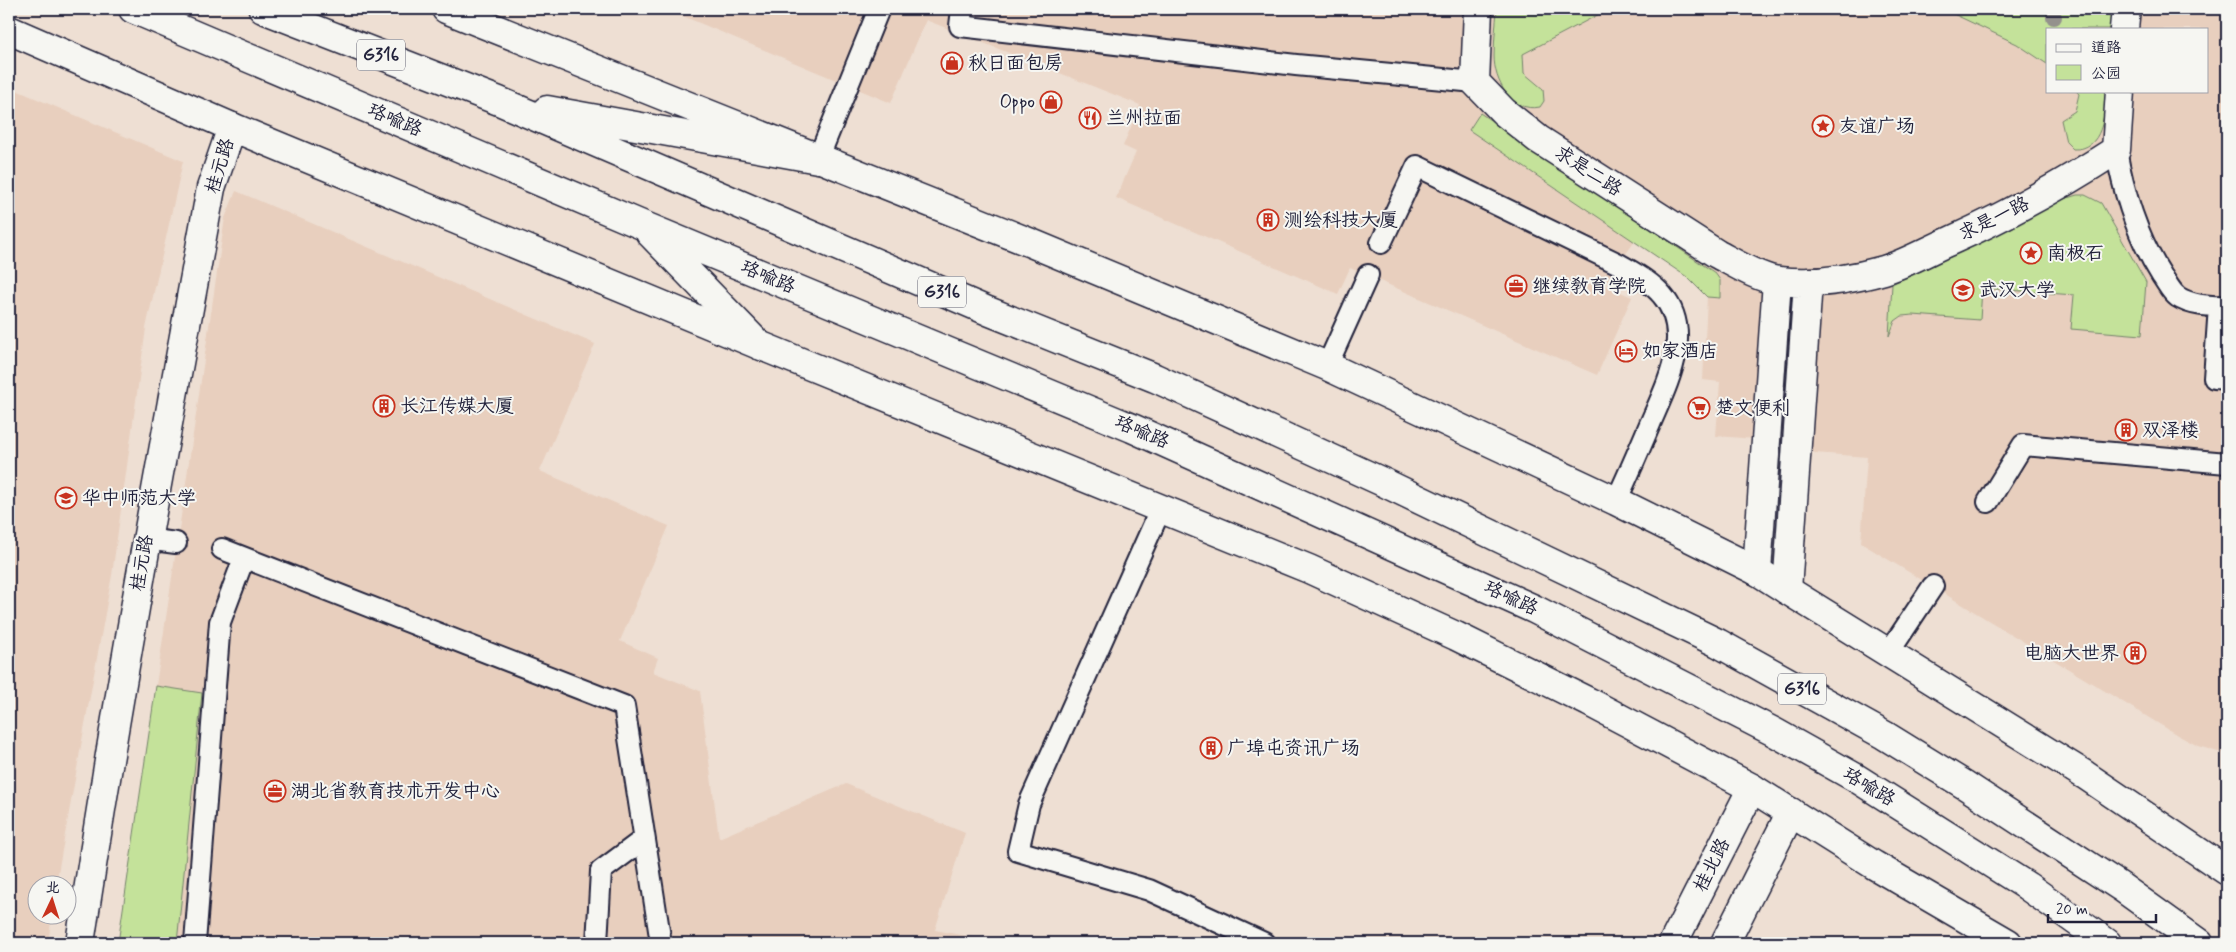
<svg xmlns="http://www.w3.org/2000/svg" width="2236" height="952" viewBox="0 0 2236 952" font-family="Mynerve,'LXGW WenKai TC',sans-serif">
  <rect width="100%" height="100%" fill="#eedfd3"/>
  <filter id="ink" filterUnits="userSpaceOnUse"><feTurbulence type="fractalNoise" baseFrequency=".02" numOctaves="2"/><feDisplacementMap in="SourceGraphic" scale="10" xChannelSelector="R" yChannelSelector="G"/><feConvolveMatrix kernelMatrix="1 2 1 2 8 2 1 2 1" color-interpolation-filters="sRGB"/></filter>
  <g filter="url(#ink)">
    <path fill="#e8cfbe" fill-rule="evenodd" d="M 666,9 L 2227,9 L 2227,772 L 2225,754 L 2198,746 L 2179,736 L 1861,543 L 1867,457 L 1815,453 L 1810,450 L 1808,443 L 1716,436 L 1720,382 L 1703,380 L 1707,297 L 1687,277 L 1635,241 L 1604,285 L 1632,297 L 1597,375 L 1350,268 L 1338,294 L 1116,198 L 1136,152 L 1123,146 L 1140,105 L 926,20 L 891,103 ZM 2047,29 L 2207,29 L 2207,91 L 2047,91 Z
      M 9,87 L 183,161 L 146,328 L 112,575 L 56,884 L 38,884 L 38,914 L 52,915 L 48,943 L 9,943 Z
      M 236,191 L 595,344 L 540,471 L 669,526 L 620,641 L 658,658 L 653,672 L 700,691 L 719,838 L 846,784 L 965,833 L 935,930 L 1003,943 L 118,943 L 225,218 Z"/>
    <path fill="#c4e29a" stroke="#73826a" d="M 1497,9 L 1609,9 L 1523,54 L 1524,73 L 1543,89 L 1544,101 L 1540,107 C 1511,113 1494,81 1494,56 C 1494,40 1496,24 1497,9 Z
      M 1943,9 L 2112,9 L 2111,29 L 2047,29 L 2047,64 L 2017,44 Z
      M 2076,91 L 2106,91 C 2105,114 2103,151 2073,149 L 2066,142 L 2061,120 L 2075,111 L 2079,94 Z
      M 1480,113 L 1715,273 L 1720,280 L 1720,298 L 1707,297 L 1687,277 L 1469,130 Z
      M 2077,195 L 2085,195 L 2101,203 L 2146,282 L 2142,335 L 2071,329 L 2074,295 L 1982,288 L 1980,320 L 1913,315 L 1902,316 L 1895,321 L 1889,336 L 1892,284 L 2064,199 Z
      M 156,686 L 202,693 L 177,943 L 118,943 Z"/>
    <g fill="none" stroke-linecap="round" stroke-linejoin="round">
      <g stroke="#22223b" stroke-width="24">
        <path id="lane" d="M 962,9 L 960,26 L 1296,65 L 1475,82
          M 2116,150 C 2124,195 2137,237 2162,276 C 2167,283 2171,292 2178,297 C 2192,306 2212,306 2227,307
          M 818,159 L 879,9
          M 1381,243 L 1417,166 L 1619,264 C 1634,273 1651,282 1662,295 C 1695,333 1666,386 1650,424 C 1639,450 1628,476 1616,501
          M 2219,306 L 2214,378 L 2227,379
          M 1327,366 L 1368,275
          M 1988,502 L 2023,445 L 2227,463
          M 1161,508 L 1029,804 L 1018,851 L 1149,890 L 1264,943
          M 146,539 L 176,543
          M 222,549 L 624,706 L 661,943
          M 1889,652 L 1933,586
          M 195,943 L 220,622 L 244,558
          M 597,943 L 601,871 L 644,839"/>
      </g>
      <g stroke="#22223b" stroke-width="31">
        <path id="street" d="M 1478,9 L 1475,82 L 1504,112 L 1538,139 L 1717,254 C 1734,263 1760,279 1779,281 C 1813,285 1852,279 1884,270 C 1907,263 1929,250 1950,241 C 2008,215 2062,185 2116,150 L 2120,91
          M 2124,29 L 2126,9
          M 1757,571 L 1777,281
          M 1787,590 L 1808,282
          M 80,943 C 118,691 165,440 211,188 L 232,127
          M 1673,943 L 1752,788
          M 1725,943 L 1791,812"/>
      </g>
      <g stroke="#22223b" stroke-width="31">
        <path id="primary" d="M 446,9 L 1031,243 L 1327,366 L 1616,501 L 1757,571 L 1787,590 L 2085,775 L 2227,871
          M 9,30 L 232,127 L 759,345 L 1309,569 L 1456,636 L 1589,702 L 1752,788 L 1874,865 L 2008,943"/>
      </g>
      <g stroke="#22223b" stroke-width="31">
        <path id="highway" d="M 133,9 L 642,225 L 1132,428 L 1534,609 L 1774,732 L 1856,778 L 2027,886 L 2107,943
          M 263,9 L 499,101 L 988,311 L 1155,378 L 1385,483 L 1718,643 L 1884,735 L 1965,785 L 2121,887 L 2199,943
          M 547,110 L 818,159
          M 650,233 L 759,345"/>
      </g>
      <use href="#lane" stroke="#f6f6f2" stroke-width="20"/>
      <use href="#street" stroke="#f6f6f2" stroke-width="28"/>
      <use href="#primary" stroke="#f6f6f2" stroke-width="28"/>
      <use href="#highway" stroke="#f6f6f2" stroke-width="28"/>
    </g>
    <circle fill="#94918d" cx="2054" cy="17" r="8"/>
  </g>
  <defs>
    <g id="shop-ring" transform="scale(1.125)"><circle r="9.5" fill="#f6f6f2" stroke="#c8321e" stroke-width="1.5"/><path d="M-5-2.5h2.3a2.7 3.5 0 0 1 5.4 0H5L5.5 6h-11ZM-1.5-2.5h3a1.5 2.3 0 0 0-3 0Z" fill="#c8321e"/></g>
    <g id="restaurant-ring" transform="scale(1.125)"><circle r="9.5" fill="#f6f6f2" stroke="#c8321e" stroke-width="1.5"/><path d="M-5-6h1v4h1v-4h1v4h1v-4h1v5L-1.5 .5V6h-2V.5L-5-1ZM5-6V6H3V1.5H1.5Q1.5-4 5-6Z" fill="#c8321e"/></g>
    <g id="sight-ring" transform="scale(1.125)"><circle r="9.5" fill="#f6f6f2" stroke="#c8321e" stroke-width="1.5"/><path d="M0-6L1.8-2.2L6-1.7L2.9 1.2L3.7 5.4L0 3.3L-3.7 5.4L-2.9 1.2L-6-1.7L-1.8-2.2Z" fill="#c8321e"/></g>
    <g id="building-ring" transform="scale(1.125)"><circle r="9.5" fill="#f6f6f2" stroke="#c8321e" stroke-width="1.5"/><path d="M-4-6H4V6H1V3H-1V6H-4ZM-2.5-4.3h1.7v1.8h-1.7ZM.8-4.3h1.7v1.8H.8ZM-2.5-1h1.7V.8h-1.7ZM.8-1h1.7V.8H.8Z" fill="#c8321e"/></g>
    <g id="office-ring" transform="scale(1.125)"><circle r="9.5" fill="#f6f6f2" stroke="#c8321e" stroke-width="1.5"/><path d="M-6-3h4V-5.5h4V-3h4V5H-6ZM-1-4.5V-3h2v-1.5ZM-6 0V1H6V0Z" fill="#c8321e"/></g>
    <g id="university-ring" transform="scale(1.125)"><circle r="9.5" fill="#f6f6f2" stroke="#c8321e" stroke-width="1.5"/><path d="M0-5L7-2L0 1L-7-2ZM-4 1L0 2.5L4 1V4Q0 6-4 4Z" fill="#c8321e"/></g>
    <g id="hotel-ring" transform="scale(1.125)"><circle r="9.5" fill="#f6f6f2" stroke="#c8321e" stroke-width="1.5"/><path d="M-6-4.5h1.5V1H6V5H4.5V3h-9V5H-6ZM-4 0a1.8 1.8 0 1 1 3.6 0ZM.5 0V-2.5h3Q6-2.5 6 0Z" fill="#c8321e"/></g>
    <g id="supermarket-ring" transform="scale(1.125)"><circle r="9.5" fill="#f6f6f2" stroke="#c8321e" stroke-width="1.5"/><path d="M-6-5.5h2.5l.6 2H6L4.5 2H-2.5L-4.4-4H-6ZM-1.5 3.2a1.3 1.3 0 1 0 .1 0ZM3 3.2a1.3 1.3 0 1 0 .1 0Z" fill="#c8321e"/></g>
  </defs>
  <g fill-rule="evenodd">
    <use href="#shop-ring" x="952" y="63"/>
    <use href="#shop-ring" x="1051" y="102"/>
    <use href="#restaurant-ring" x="1090" y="118"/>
    <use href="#sight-ring" x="1823" y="126"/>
    <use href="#building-ring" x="1268" y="220"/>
    <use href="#sight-ring" x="2031" y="253"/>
    <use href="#office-ring" x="1516" y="286"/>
    <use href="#university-ring" x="1963" y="290"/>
    <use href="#hotel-ring" x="1626" y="351"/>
    <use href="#building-ring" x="384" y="406"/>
    <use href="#supermarket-ring" x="1699" y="408"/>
    <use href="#building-ring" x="2126" y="430"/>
    <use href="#university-ring" x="66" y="498"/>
    <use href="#building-ring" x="2135" y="653"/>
    <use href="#building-ring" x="1211" y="748"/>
    <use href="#office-ring" x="275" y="791"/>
  </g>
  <g text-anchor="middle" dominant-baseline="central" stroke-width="4" stroke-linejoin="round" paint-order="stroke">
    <g fill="#f6f6f2" stroke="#626272" stroke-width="1">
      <rect x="357" y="39.5" width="48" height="31" rx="4"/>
      <rect x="918" y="276.5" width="48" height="31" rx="4"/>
      <rect x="1778" y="673.5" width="48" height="31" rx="4"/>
    </g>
    <g font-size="18" font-weight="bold" fill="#22223b">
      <text x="381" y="55">G316</text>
      <text x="942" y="292">G316</text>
      <text x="1802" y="689">G316</text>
    </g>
    <g font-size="19" fill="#22223b" stroke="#f6f6f2" text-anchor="start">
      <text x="968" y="63">秋日面包房</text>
      <text x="1035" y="102" text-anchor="end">Oppo</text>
      <text x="1106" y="118">兰州拉面</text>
      <text x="1839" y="126">友谊广场</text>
      <text x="1284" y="220">测绘科技大厦</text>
      <text x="2047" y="253">南极石</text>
      <text x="1532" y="286">继续教育学院</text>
      <text x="1979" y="290">武汉大学</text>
      <text x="1642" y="351">如家酒店</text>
      <text x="400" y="406">长江传媒大厦</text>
      <text x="1715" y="408">楚文便利</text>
      <text x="2142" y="430">双泽楼</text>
      <text x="82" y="498">华中师范大学</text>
      <text x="2119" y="653" text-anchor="end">电脑大世界</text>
      <text x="1227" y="748">广埠屯资讯广场</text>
      <text x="291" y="791">湖北省教育技术开发中心</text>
    </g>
    <g font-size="19" fill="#22223b" stroke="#f6f6f2">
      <text transform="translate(395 120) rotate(23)">珞喻路</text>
      <text transform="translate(220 166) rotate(-73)">桂元路</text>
      <text transform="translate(1588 171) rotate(33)">求是二路</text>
      <text transform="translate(1994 219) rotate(-26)">求是一路</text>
      <text transform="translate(768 277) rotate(23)">珞喻路</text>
      <text transform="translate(1142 432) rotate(23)">珞喻路</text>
      <text transform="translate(142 563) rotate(-80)">桂元路</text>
      <text transform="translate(1511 598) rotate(25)">珞喻路</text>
      <text transform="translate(1869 787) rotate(31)">珞喻路</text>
      <text transform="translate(1712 865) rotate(-63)">桂北路</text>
    </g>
  </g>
  <rect width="2236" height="952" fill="none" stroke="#f6f6f2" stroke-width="30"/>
  <rect x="15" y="15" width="2206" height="922" fill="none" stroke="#22223b" stroke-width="2" filter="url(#ink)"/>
  <rect x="2046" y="28" width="162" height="65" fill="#f6f6f2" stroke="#a1a1a9"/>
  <rect x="2056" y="44" width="25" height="8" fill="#f6f6f2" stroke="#a1a1a9"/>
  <text x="2091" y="52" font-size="15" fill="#22223b">道路</text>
  <rect x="2056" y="65" width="25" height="15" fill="#c4e29a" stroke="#a1a1a9"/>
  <text x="2091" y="78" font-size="15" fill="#22223b">公园</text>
  <g transform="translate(52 900) rotate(4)"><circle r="24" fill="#f6f6f2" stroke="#a1a1a9"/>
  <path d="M0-4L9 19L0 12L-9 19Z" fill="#c8321e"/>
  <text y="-8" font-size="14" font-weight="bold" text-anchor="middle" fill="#22223b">北</text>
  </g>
  <path d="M2048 914v8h108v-8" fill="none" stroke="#22223b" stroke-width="2.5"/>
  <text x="2056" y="914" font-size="15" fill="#22223b" stroke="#f6f6f2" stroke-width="4" paint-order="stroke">20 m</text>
</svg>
